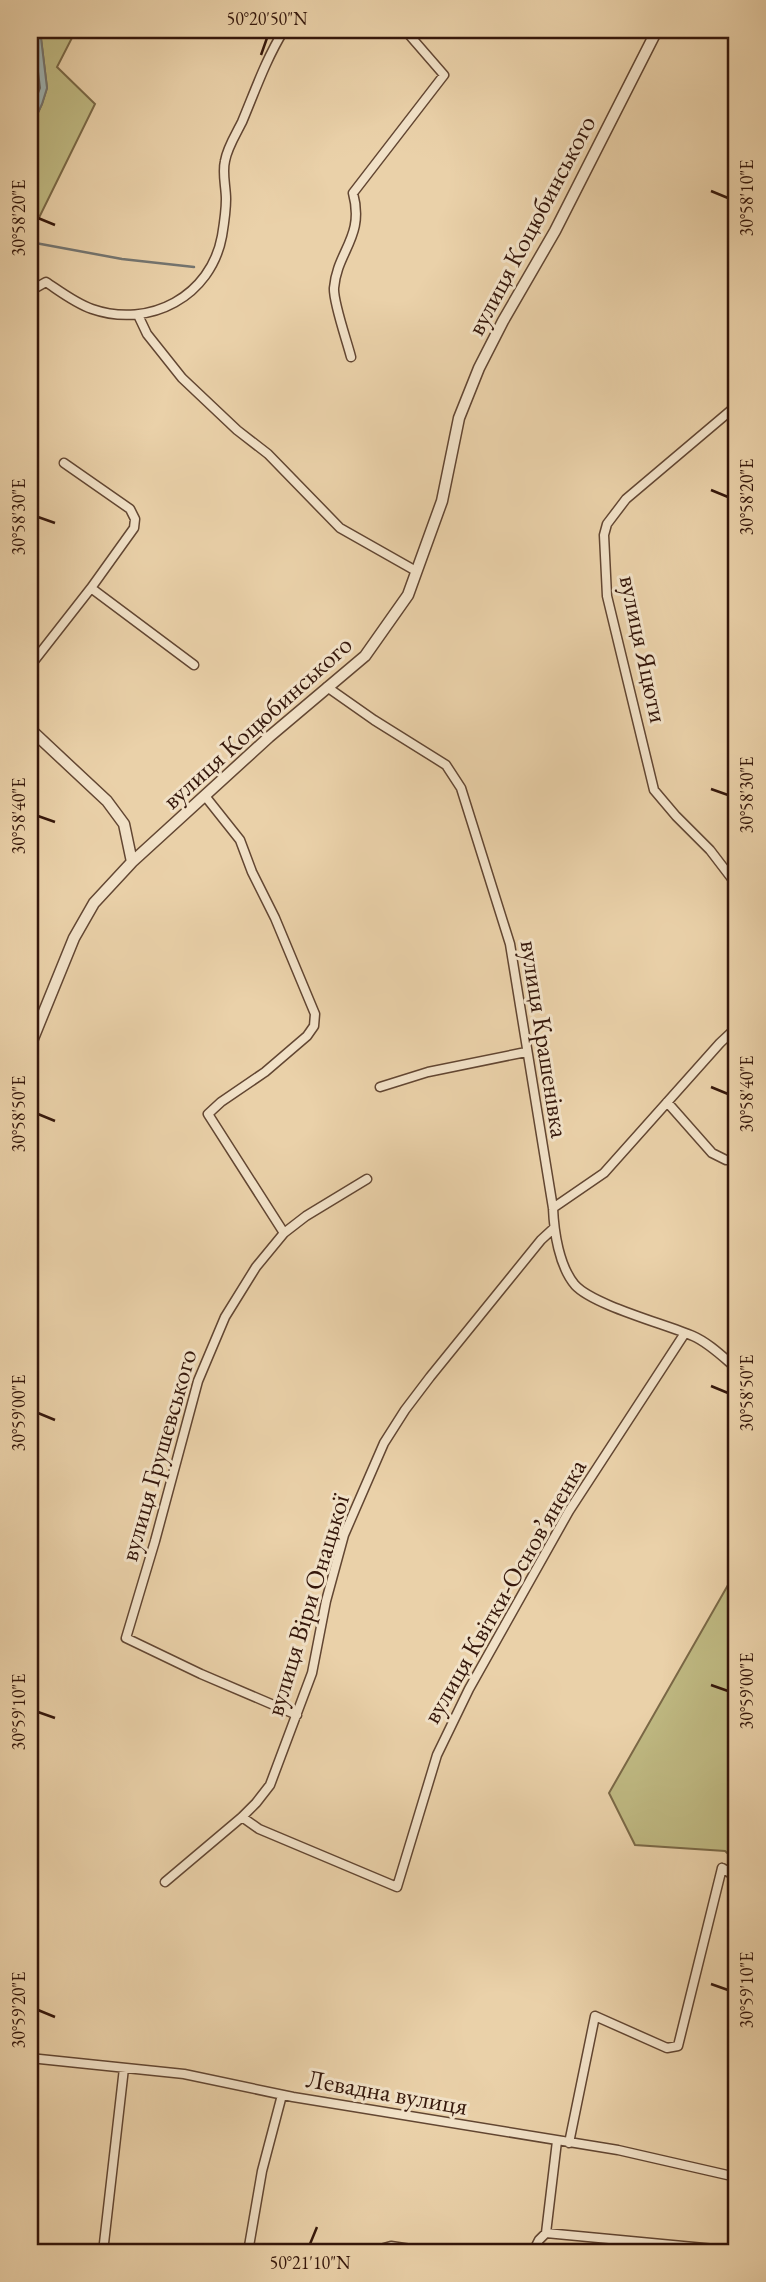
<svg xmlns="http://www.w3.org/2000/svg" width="766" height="2282" viewBox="0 0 766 2282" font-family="'EB Garamond',serif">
  <rect width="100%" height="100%" fill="#ead1a9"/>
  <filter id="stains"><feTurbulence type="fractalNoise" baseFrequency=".00286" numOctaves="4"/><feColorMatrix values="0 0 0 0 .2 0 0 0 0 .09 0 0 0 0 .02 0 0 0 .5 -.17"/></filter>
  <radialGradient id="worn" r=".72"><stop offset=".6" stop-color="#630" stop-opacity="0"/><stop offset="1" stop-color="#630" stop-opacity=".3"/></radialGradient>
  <path fill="#bfb982" stroke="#7a6846" stroke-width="2" d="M 40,30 L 76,30 L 57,67 L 95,104 L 30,236 L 30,130 L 42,104 L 47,88 Z
    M 736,1571 L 736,1861 L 725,1851 L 635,1845 L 609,1793 Z"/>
  <path fill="#9eb4b4" stroke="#747570" stroke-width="2" d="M 30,30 L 40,30 L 47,88 L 42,104 L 30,130 Z"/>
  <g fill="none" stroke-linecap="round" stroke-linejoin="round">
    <path stroke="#6a6660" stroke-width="2" d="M 30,114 L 40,88 L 33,30"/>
    <path stroke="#747570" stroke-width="2.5" d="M 30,242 L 122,259 L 194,267"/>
    <g stroke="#624632" stroke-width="11">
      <path id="minor" d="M 30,291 L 46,282 C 61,292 75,303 92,309 C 150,329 211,296 222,236 C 224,224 226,210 226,199 C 226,187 222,173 225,161 C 227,148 236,134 242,122 C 255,91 266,59 284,30
        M 138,315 L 147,334 L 182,378 L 237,430 L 268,454 L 340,528 L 416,571
        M 351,357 C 347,341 333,302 334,288 C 337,251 365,237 353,193 L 444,75 L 405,30
        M 736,406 L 626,499 L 607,524 L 604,535 L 607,596 L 654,790 L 676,816 L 710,850 L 736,884
        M 64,463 L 130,509 L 135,519 L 134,528 L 91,588 L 194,665
        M 30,666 L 91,588
        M 327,687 L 374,720 L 446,765 L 461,788 L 510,944 L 553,1208 C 554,1232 559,1266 575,1285 C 593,1305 665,1324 693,1336 C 709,1343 723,1357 736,1368
        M 205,796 L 240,840 L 252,872 L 275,918 L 315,1014 L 314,1026 L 307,1036 L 265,1072 L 221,1102 L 208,1114 L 284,1233 L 256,1267 L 225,1317 L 198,1381 L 155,1541 L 126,1638 L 201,1674 L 297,1715
        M 380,1087 L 428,1072 L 526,1052
        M 667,1102 L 712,1153 L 726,1160 L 736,1160
        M 553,1208 L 604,1173 L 720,1043 L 736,1028
        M 284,1233 L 306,1216 L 367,1179
        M 242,1817 L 259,1829 L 397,1887 L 437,1755 L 469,1689 L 569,1511 L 685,1333
        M 730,1872 L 722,1868 L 736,1877
        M 165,1882 L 242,1817 L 256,1803 L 270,1785 L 312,1673 L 326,1601 L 344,1535 L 384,1443 L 405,1410 L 430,1377 L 541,1240 L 554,1228
        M 30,2058 L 184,2074 L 293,2097 L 618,2150 L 736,2177
        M 569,2143 L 595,2016 L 667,2048 L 678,2046 L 722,1868
        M 546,2233 L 557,2141
        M 249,2248 L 274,2252
        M 103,2252 L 124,2068
        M 248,2252 L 262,2171 L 282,2095
        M 375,2252 L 377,2250 L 391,2246 L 431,2252
        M 533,2252 L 539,2240 L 546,2233 L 736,2251"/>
    </g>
    <g stroke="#624632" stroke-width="13">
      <path id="tertiary" d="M 30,729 L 107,801 L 124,824 L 132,862
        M 30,1046 L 74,938 L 94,903 L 132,862 L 269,737 L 365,656 L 408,595 L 442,501 L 459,418 L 479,368 L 503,321 L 555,231 L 657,30"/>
    </g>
    <use href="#minor" stroke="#f1e1c7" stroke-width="8"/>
    <use href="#tertiary" stroke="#f1e1c7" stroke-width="10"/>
  </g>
  <path fill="none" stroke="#35170b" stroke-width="2.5" d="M 261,55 L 267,38M 711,191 L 728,198M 38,218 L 55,225M 711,490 L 728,497M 38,517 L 55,523M 711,789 L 728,795M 38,816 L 55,822M 711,1087 L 728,1094M 38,1114 L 55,1121M 711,1386 L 728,1393M 38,1413 L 55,1420M 711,1685 L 728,1691M 38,1712 L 55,1718M 711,1984 L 728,1990M 38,2010 L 55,2017M 310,2244 L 317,2227"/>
  <g text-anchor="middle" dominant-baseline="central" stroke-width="6" stroke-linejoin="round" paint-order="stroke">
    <g font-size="26" fill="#35170b" stroke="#f1e1c7">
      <text transform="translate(531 225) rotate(-62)">вулиця Коцюбинського</text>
      <text transform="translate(644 649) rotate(78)">вулиця Яцюти</text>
      <text transform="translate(257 722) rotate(-42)">вулиця Коцюбинського</text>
      <text transform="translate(545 1039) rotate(81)">вулиця Крашенівка</text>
      <text transform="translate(158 1455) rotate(-74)">вулиця Грушевського</text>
      <text transform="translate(504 1591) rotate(-60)">вулиця Квітки-Основʼяненка</text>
      <text transform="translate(307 1605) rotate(-73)">вулиця Віри Онацької</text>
      <text transform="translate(387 2092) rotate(10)">Левадна вулиця</text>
    </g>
  </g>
  <rect width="766" height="2282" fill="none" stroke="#ead1a9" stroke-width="77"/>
  <rect x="38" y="38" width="690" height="2206" fill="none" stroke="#35170b" stroke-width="2.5"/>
  <g font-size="18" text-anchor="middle" fill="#35170b">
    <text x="267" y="25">50°20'50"N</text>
    <text transform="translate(747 198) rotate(-90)" y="6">30°58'10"E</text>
    <text transform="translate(19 218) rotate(-90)" y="6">30°58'20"E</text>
    <text transform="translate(747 497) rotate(-90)" y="6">30°58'20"E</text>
    <text transform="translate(19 517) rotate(-90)" y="6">30°58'30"E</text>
    <text transform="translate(747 795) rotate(-90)" y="6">30°58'30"E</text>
    <text transform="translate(19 816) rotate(-90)" y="6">30°58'40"E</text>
    <text transform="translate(747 1094) rotate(-90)" y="6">30°58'40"E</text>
    <text transform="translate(19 1114) rotate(-90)" y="6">30°58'50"E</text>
    <text transform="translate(747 1393) rotate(-90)" y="6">30°58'50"E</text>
    <text transform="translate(19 1413) rotate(-90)" y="6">30°59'00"E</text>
    <text transform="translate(747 1691) rotate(-90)" y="6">30°59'00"E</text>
    <text transform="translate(19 1712) rotate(-90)" y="6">30°59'10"E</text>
    <text transform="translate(747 1990) rotate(-90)" y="6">30°59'10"E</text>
    <text transform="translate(19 2010) rotate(-90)" y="6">30°59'20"E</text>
    <text x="310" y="2269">50°21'10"N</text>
  </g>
  <rect width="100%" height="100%" filter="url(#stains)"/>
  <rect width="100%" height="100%" fill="url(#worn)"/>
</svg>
